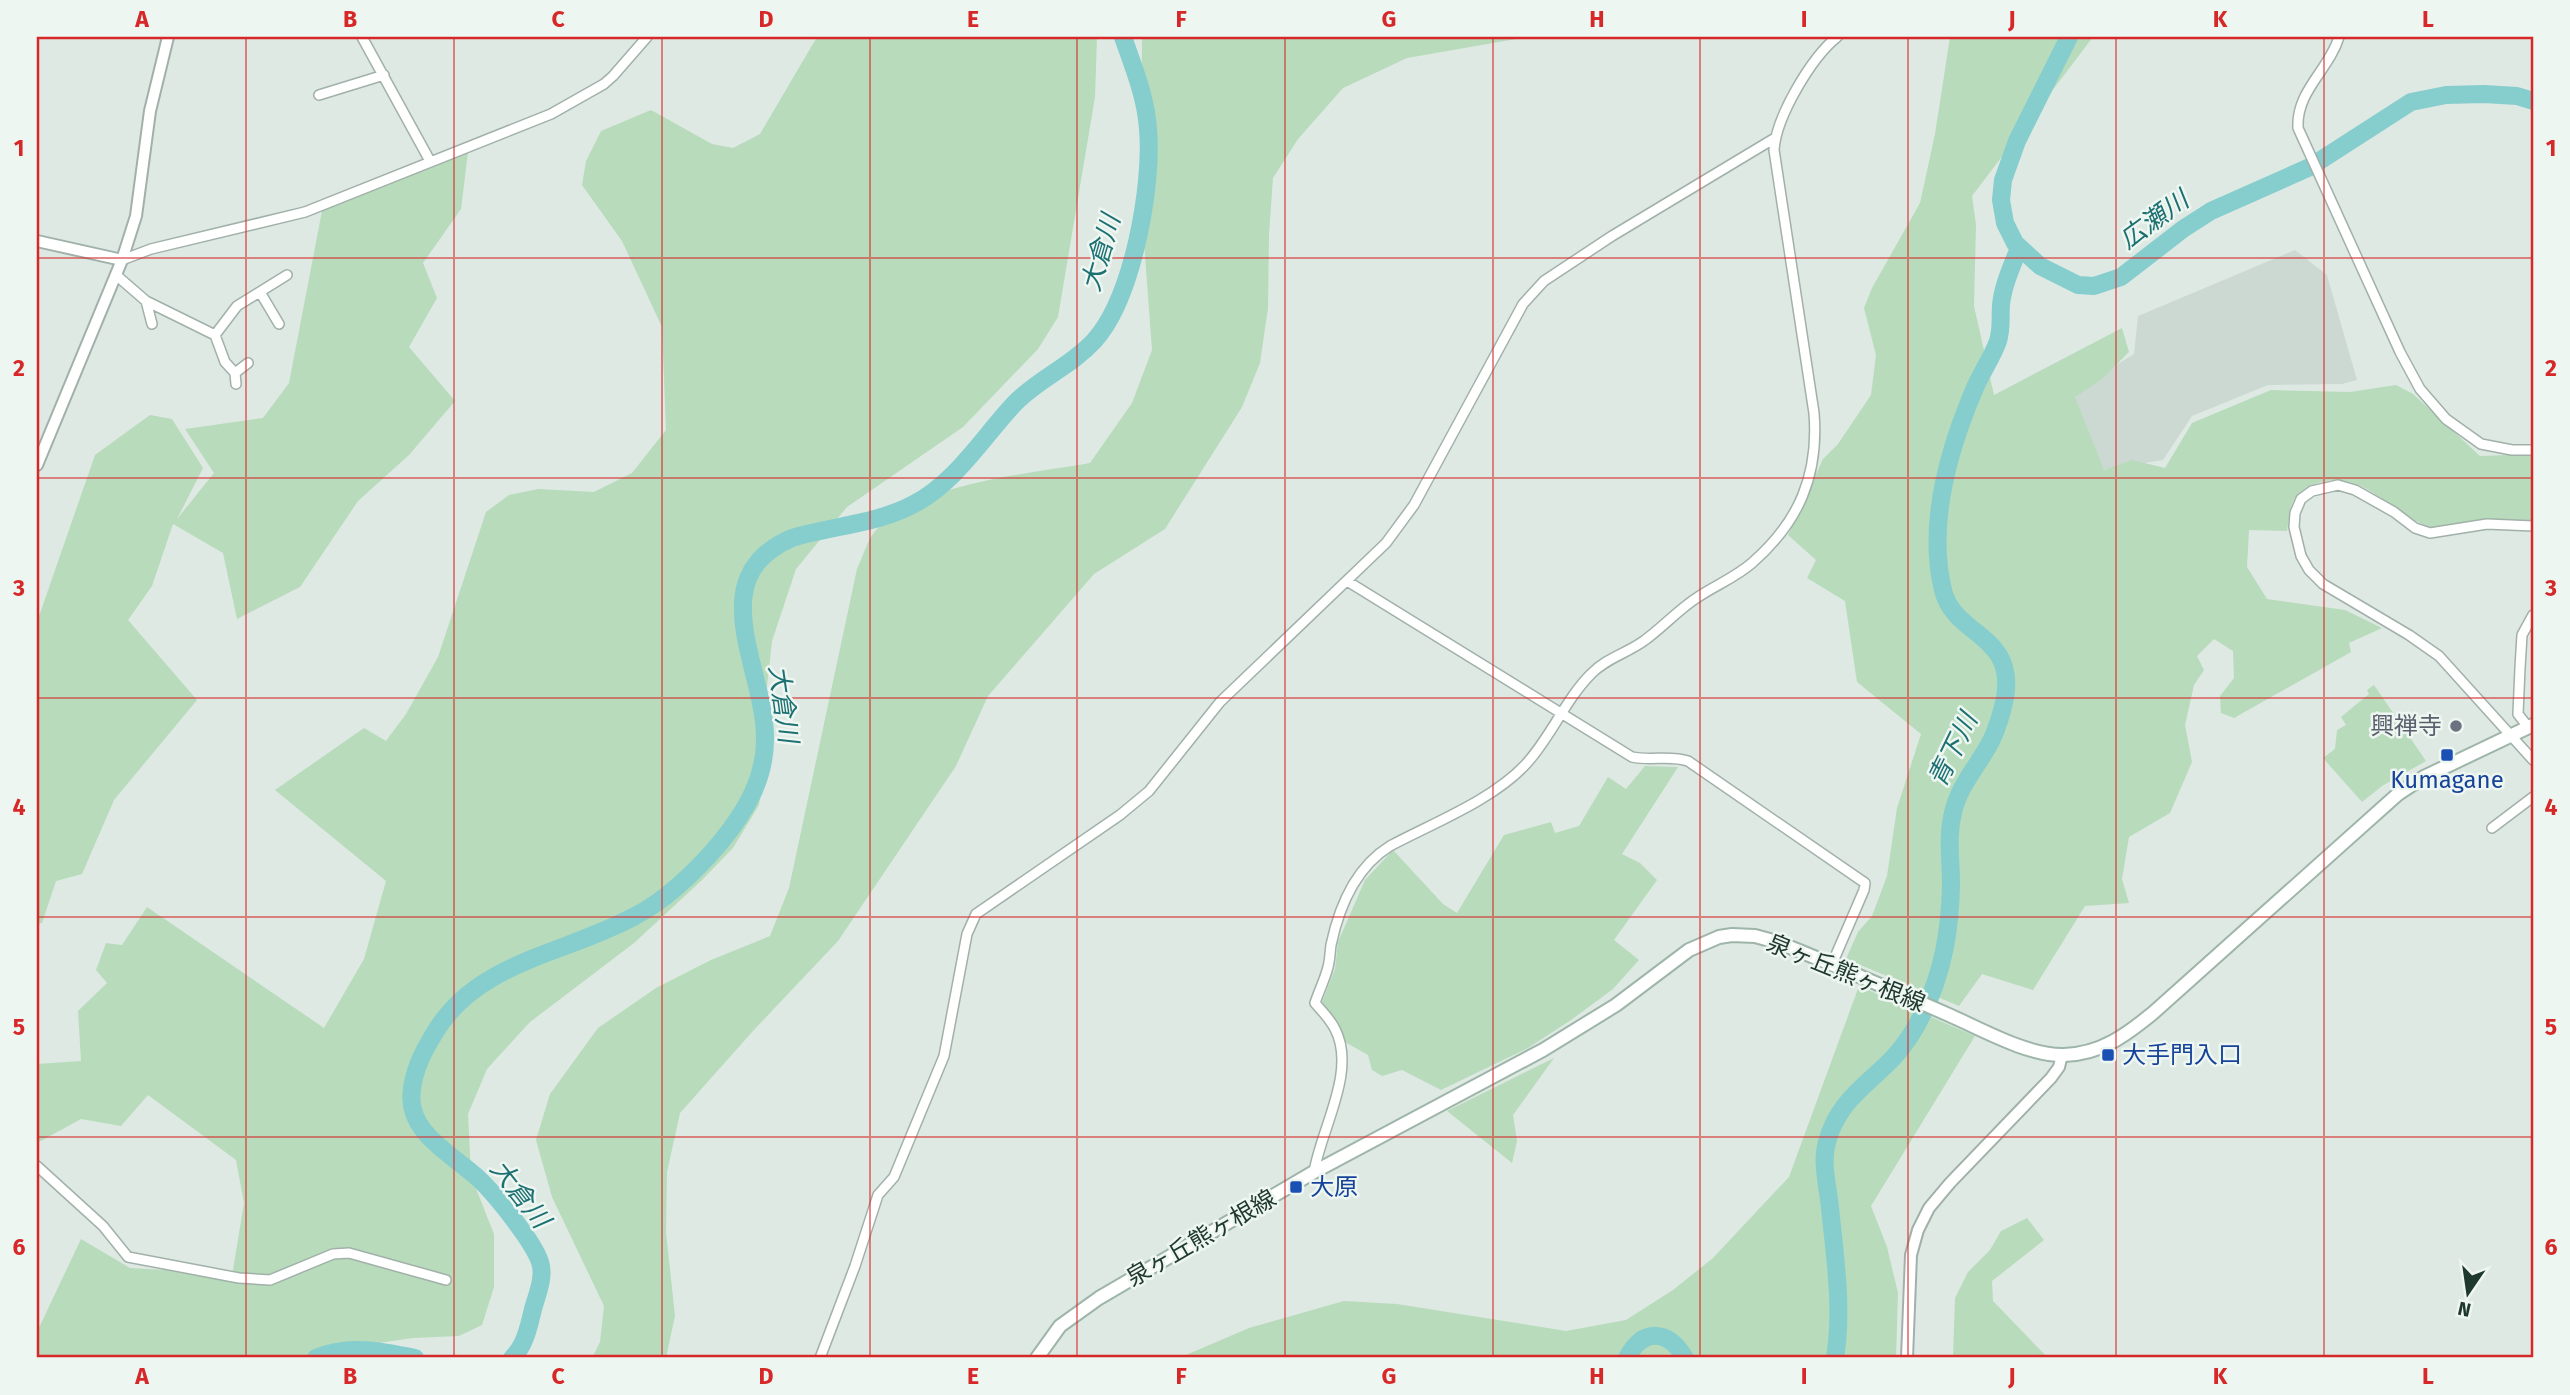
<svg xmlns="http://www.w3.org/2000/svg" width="2570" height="1395" viewBox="0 0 2570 1395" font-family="'Fira Sans','Noto Sans JP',sans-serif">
  <rect width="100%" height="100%" fill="#dee9e3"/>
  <path fill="#ccd9d2" d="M 2295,250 L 2327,275 L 2357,380 L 2342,384 L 2268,385 L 2192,416 L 2163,460 L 2095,471 L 2071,393 L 2134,354 L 2138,316 Z"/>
  <path fill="#b7dbbb" d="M 817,37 L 1097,37 L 1095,97 L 1058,317 L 1038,349 L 963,427 L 847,507 L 796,569 L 772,641 L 765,704 L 766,754 L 759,805 L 733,848 L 701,881 L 634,943 L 530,1022 L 487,1069 L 468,1114 L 471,1176 L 494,1234 L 494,1287 L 482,1325 L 459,1336 L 413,1338 L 371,1344 L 346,1358 L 37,1358 L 37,1332 L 81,1239 L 130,1268 L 166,1270 L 231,1282 L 244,1203 L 236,1160 L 148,1095 L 121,1126 L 81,1119 L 37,1143 L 37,1064 L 81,1061 L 78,1011 L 107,983 L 96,970 L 106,943 L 122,945 L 147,907 L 324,1028 L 364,959 L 386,881 L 275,790 L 364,728 L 386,741 L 406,714 L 438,657 L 486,512 L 509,495 L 538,489 L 594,492 L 632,473 L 666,430 L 662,327 L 622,241 L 582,185 L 586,161 L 601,131 L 651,110 L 712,144 L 733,148 L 760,134 Z
    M 1142,37 L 1527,37 L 1407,58 L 1343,88 L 1298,139 L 1273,178 L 1269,234 L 1268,308 L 1260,363 L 1242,407 L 1165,529 L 1094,574 L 988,696 L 956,766 L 838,941 L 752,1032 L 680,1113 L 667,1172 L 666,1232 L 675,1316 L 666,1358 L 592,1358 L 600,1342 L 604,1306 L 552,1197 L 536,1140 L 550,1094 L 598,1028 L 656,988 L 711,960 L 770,936 L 789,888 L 857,569 C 863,557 867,540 876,530 C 919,483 1028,474 1090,463 L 1132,403 L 1152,350 L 1141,201 Z
    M 1950,37 L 2093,37 L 1972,196 L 1976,225 L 1974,306 L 1994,395 L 2122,328 L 2129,352 L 2101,380 L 2075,397 L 2104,470 L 2132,460 L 2165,468 L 2192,423 L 2271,390 L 2350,392 L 2396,385 L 2413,394 L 2480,456 L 2533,454 L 2533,522 C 2510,523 2487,525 2463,526 C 2453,527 2441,530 2431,527 C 2390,515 2363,466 2315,484 C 2289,495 2291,505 2287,531 L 2249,530 L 2247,567 L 2267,599 L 2345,610 L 2382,628 L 2349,643 L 2351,652 L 2234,718 L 2221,713 L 2220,696 L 2234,678 L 2233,651 L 2214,639 L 2197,656 L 2204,670 L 2194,685 L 2185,725 L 2192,762 L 2170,813 L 2129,837 L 2122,879 L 2129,903 L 2085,906 L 2033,990 L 1982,974 L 1959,1006 L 1846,959 L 1858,932 L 1872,916 L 1887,876 L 1897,808 L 1921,734 L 1857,682 L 1845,601 L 1807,578 L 1816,560 L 1788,535 L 1823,459 L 1838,444 L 1871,395 L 1876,355 L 1864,308 L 1872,288 L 1920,203 L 1935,134 Z
    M 468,152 L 461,209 L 423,263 L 437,298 L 409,347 L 455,401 L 409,455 L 358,501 L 300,587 L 237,619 L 223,553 L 173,524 L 152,586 L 128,620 L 197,700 L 114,800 L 82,874 L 56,881 L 42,923 L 37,924 L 37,622 L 95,455 L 150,415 L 172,419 L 203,468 L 177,519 L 214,473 L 185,429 L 263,418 L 289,383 L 322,211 Z
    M 2374,685 L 2426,761 L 2382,786 L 2362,802 L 2323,758 L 2335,749 L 2337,730 L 2346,725 L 2341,717 L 2369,694 L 2367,690 Z
    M 1645,766 L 1678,767 L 1622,854 L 1640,863 L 1657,880 L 1614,940 L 1639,960 L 1613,989 L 1571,1020 L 1528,1048 L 1441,1090 L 1402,1070 L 1382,1076 L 1372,1070 L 1368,1055 L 1345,1042 L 1340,1027 L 1322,1002 L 1335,969 L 1338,942 L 1365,880 L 1393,850 L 1443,904 L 1457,913 L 1504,835 L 1551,822 L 1555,833 L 1579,826 L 1608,777 L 1626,789 Z
    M 1859,986 L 1975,1036 L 1871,1206 L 1887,1247 L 1898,1293 L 1896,1358 L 1179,1358 L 1249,1328 L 1344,1301 L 1397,1304 L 1566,1331 L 1626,1320 L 1673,1290 L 1713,1258 L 1789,1177 Z
    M 1554,1058 L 1513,1115 L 1517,1141 L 1512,1163 L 1447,1111 Z
    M 2027,1218 L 2044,1240 L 1992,1281 L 1993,1301 L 2048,1358 L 1953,1358 L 1955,1298 L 1968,1272 L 1990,1250 L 2001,1231 Z"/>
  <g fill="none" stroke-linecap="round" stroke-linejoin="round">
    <path stroke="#86cdce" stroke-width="18" d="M 2069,37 L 2017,141 L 2003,180 L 2001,200 L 2005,223 L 2015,243 L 2040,266 L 2078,285 L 2094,286 L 2121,277 L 2183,229 L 2211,211 L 2310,167 L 2411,102 L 2446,95 L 2484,94 L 2517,96 L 2533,101
      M 316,1358 C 348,1344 382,1351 415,1358
      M 512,1358 C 525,1346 529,1326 533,1309 C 537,1295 545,1276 540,1262 C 533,1241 495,1194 479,1179 C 452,1154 405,1132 412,1089 C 414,1070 424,1050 434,1034 C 476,961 566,954 635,916 C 668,899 696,871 720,843 C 746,811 766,778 765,736 C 764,667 701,577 792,538 C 831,526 877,524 914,504 C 956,482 983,437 1015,403 C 1038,379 1071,366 1094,341 C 1133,298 1153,185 1148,129 C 1146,97 1133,66 1123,37
      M 1627,1358 C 1643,1328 1668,1329 1685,1358
      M 1835,1358 C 1843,1309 1835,1257 1830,1208 C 1828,1187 1821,1162 1827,1142 C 1838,1101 1866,1086 1893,1058 C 1906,1044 1915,1030 1923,1013 C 1943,972 1950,931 1951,885 C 1951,861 1947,836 1953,813 C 1959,784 1980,764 1992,739 C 1998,726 2002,712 2005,698 C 2016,633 1954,637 1943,590 C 1927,525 1949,449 1974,390 C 1981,373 1992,358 1998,341 C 2002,328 2000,318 2001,305 C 2003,285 2012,266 2019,248"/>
    <g stroke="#a1b1a9" stroke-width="12">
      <path id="minor" d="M 362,37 L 430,161
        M 2339,37 C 2329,70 2296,91 2298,128 L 2400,352 L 2420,389 L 2446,419 L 2481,444 L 2512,450 L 2533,450
        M 319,95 L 384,75
        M 122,260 L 151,249 L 305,212 L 551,114 L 604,84 L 613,76 L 647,37
        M 116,275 L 146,301 L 215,335 L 225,362 L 235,373
        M 260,292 L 279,324
        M 146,301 L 152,324
        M 215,335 L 237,306 L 287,275
        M 236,384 L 235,373 L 248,363
        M 2533,526 L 2487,524 L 2430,533 L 2415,528 L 2394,512 L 2355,490 L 2338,485 L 2312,491 L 2301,499 L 2295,513 L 2294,527 L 2301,556 L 2309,570 L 2323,584 L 2409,635 L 2439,656 L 2533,760
        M 1347,581 L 1632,757 C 1651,761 1670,755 1688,761 L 1865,883 L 1864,890 L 1832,964
        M 2528,727 L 2518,714 L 2520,668 L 2522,635 L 2533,615
        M 2492,828 L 2533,797
        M 37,1166 L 103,1226 L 128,1257 L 239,1278 L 270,1280 L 333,1254 L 349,1253 L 446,1280
        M 1314,1172 C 1321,1129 1357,1071 1335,1029 C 1330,1019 1322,1011 1315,1003 C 1319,991 1325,979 1328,967 C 1330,960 1330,952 1331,945 C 1339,907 1356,867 1390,846 C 1433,823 1493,800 1526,764 C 1551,737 1565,700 1591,674 C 1606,658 1628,653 1645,640 C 1663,627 1679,609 1698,597 C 1716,585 1736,577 1752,563 C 1799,522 1819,475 1814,413 L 1774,150 C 1776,117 1811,58 1837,37
        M 820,1358 L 855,1266 L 878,1195 L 894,1177 L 944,1056 L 967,934 L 976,914 L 1120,815 L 1149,791 L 1220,702 L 1386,543 L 1414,505 L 1523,304 L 1544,281 L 1612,236 L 1775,138"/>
    </g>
    <g stroke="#a1b1a9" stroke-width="14">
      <path id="tertiary" d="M 37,241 L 122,260
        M 37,465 L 122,260 L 136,216 L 150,111 L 168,37
        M 1907,1358 L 1911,1255 L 1918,1230 L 1929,1208 L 1950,1183 L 2051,1078 L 2059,1067 L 2062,1055"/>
    </g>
    <g stroke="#9eb5a9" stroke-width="16">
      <path id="secondary" d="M 1037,1358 L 1060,1326 L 1099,1298 L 1314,1172 L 1543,1050 L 1616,1005 L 1689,950 L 1719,937 L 1732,935 L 1755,936 L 1777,942 C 1835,965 1892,990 1949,1015 C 1981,1029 2028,1056 2064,1055 C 2101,1054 2126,1035 2153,1013 L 2398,794 L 2424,777 L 2533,725"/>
    </g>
    <use href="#minor" stroke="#fff" stroke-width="9"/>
    <use href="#tertiary" stroke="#fff" stroke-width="10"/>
    <use href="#secondary" stroke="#fff" stroke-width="12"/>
  </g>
  <path fill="none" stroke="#d62828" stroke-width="2" stroke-opacity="0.55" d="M 246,37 L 246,1358M 454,37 L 454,1358M 662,37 L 662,1358M 870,37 L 870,1358M 1077,37 L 1077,1358M 1285,37 L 1285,1358M 1493,37 L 1493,1358M 1700,37 L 1700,1358M 1908,37 L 1908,1358M 2116,37 L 2116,1358M 2324,37 L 2324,1358M 37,258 L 2533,258M 37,478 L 2533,478M 37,698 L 2533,698M 37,917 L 2533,917M 37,1137 L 2533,1137"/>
  <circle fill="#6b7280" stroke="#eef6f1" stroke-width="2.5" cx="2456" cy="726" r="7"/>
  <g fill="#1a4fb4" stroke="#eef6f1" stroke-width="2.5">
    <rect x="2440" y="748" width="14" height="14" rx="3.5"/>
    <rect x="2101" y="1048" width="14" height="14" rx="3.5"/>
    <rect x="1289" y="1180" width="14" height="14" rx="3.5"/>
  </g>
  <g text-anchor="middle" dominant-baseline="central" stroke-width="5" stroke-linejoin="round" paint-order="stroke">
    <g font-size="24" fill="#5b616d" stroke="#eef6f1" text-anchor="end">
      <text x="2442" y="726">興禅寺</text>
    </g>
    <g font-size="24" fill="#164399" stroke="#eef6f1" text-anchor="start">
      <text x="2447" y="780" text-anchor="middle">Kumagane</text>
      <text x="2122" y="1055">大手門入口</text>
      <text x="1310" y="1187">大原</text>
    </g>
    <g font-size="24" fill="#20392e" stroke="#eef6f1">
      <text transform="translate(1846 973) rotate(22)">泉ヶ丘熊ヶ根線</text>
      <text transform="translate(1201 1238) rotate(-30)">泉ヶ丘熊ヶ根線</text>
    </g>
    <g font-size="26" font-style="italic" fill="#1c7072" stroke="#eef6f1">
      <text transform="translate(2154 220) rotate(-36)">広瀬川</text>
      <text transform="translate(1101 253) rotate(-74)">大倉川</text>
      <text transform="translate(783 704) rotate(82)">大倉川</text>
      <text transform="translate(1953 750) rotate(-64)">青下川</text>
      <text transform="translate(520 1194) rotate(52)">大倉川</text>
    </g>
  </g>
  <rect width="2570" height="1395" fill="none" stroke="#eef6f1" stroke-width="77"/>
  <g transform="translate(2468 1293) rotate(193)" stroke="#eef6f1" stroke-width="5" paint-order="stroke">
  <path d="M0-5L12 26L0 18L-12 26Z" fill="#20392e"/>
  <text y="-10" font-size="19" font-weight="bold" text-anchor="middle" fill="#20392e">N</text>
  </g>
  <rect x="38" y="38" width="2494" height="1318" fill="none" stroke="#d62828" stroke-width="2.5"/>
  <g font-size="23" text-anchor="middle" font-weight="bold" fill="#d62828">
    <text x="142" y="27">A</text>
    <text x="350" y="27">B</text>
    <text x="558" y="27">C</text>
    <text x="766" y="27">D</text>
    <text x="973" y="27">E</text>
    <text x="1181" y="27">F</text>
    <text x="1389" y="27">G</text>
    <text x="1597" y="27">H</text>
    <text x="1804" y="27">I</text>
    <text x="2012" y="27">J</text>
    <text x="2220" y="27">K</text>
    <text x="2428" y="27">L</text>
    <text x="19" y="156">1</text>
    <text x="2551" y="156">1</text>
    <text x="19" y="376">2</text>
    <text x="2551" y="376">2</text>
    <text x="19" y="596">3</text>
    <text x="2551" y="596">3</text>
    <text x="19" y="815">4</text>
    <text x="2551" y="815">4</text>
    <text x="19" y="1035">5</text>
    <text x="2551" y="1035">5</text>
    <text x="19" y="1255">6</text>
    <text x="2551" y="1255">6</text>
    <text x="142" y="1384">A</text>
    <text x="350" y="1384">B</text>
    <text x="558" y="1384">C</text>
    <text x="766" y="1384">D</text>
    <text x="973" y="1384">E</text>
    <text x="1181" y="1384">F</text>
    <text x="1389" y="1384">G</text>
    <text x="1597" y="1384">H</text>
    <text x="1804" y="1384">I</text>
    <text x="2012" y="1384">J</text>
    <text x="2220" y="1384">K</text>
    <text x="2428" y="1384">L</text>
  </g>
</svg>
